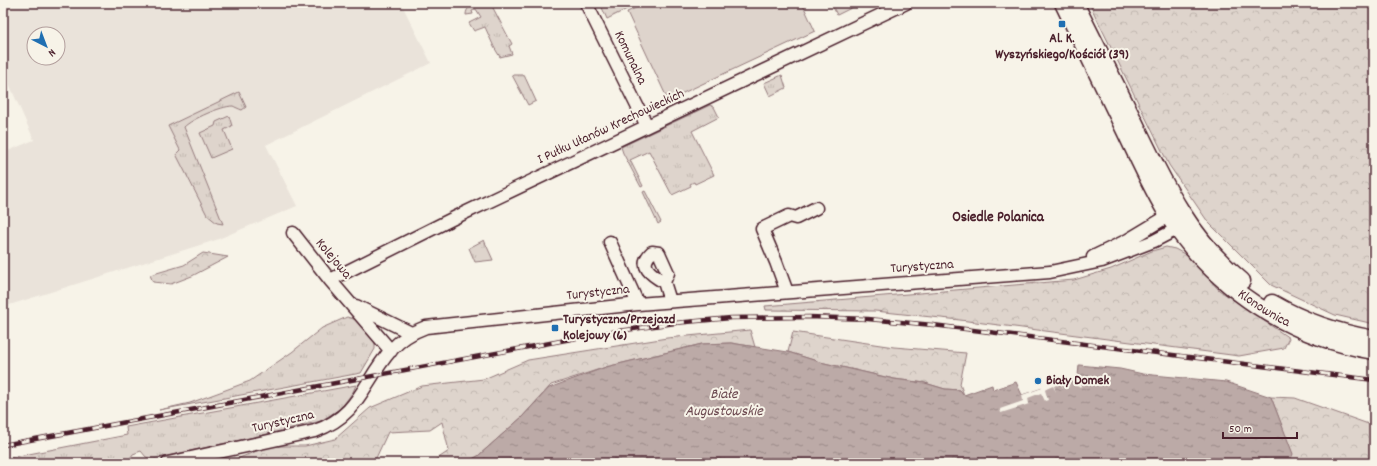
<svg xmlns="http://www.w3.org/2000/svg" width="1377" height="466" viewBox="0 0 1377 466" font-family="Dekko,sans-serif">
  <defs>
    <pattern id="grass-tufts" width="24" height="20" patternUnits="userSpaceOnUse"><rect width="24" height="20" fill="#ded4cc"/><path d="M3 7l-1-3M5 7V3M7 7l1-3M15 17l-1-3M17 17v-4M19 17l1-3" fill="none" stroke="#c0b6af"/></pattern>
    <pattern id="forest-crowns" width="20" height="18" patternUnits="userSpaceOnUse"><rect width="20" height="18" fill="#ded4cc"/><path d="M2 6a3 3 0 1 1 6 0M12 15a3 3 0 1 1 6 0" fill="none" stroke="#c0b6af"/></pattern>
    <pattern id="water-ripples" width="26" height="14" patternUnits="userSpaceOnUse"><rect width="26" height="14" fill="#bcaaa7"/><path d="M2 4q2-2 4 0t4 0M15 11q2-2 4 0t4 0" fill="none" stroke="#9b8a88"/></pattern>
  </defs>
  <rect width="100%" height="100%" fill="#f7f3e8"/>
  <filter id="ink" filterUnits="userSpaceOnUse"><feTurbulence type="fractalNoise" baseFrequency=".025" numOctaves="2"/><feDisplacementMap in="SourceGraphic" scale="8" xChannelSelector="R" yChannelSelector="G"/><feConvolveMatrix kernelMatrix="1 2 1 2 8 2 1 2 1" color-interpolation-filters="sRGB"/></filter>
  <g filter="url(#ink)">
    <path fill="#eae3da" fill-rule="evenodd" d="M 3,3 L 401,3 L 431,63 L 266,145 L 297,206 L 216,240 L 3,307 L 3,153 L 34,140 L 3,70 ZM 34,34 L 58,34 L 58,58 L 34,58 Z"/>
    <path fill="url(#grass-tufts)" stroke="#947a7c" d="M 476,3 L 493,3 L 494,5 L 493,8 L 512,44 L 509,46 L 512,54 L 500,57 L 494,47 L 485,27 L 474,31 L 469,23 L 481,17 L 476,9 L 472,11 L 473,14 L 466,15 C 466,9 470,6 476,3 Z
      M 600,3 L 639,3 L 607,19 Z
      M 512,75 L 524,75 L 536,101 L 528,105 Z
      M 782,75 L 786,88 L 770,96 L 764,83 Z
      M 239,92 L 246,107 L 242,110 C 239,109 235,107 233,106 C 221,106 192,119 184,127 L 223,224 L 217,223 L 207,215 L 176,154 L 180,150 L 168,126 Z
      M 710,105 L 714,107 L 719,117 L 692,131 L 714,175 L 695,184 L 694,182 L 690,184 L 691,186 L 672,195 L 649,151 L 630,160 L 643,186 L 641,187 L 623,153 L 621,147 Z
      M 229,116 L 232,126 L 224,130 L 232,149 L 211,158 L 200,133 L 215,126 L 216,122 Z
      M 645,191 L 661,222 L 658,224 L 643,192 Z
      M 484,240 L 493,260 L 475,262 L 469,248 Z
      M 347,317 L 357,320 L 375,341 L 375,349 L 361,373 L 159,410 L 190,403 L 250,381 L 292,352 L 322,328 Z
      M 356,385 L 353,392 L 341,408 L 321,421 L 263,435 L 153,459 L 146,457 L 141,451 L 133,454 L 127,463 L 3,463 L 3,459 L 127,435 L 126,427 Z"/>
    <path fill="url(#forest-crowns)" stroke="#947a7c" d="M 1089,3 L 1374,3 L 1374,324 L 1335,315 L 1271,285 L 1208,222 L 1169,165 Z
      M 1166,247 L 1175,249 L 1188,256 L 1219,290 L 1289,338 L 1284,348 L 1239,356 L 960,320 L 875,311 L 766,310 L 765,306 L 1074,280 L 1111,269 L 1152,251 Z
      M 203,253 L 228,257 L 192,276 L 171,284 L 153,282 L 150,275 L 184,265 Z
      M 750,330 L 755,347 L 731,343 L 702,344 L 606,367 L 551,385 L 522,417 L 478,456 L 465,463 L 431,463 L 449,451 L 442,422 L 430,430 L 388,432 L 376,458 L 372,463 L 227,463 L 259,450 L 274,446 L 305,446 L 335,439 L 370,408 L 422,386 L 484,379 L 528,360 L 667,338 Z
      M 793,332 L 894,347 L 966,353 L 960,384 L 964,395 L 960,390 L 945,389 L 925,383 L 894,379 L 820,362 L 788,352 Z
      M 1271,397 L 1295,398 L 1374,426 L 1374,463 L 1289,463 L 1292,454 Z"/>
    <path fill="#ded4cc" stroke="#947a7c" d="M 646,3 L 802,3 L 815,31 L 668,100 L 627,12 Z
      M 831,3 L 861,3 L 837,15 Z"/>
    <path fill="url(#water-ripples)" stroke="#8e7275" d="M 731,343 L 788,352 L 820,362 L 894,379 L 925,383 L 945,389 L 960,390 L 964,395 L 992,385 L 993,390 L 1016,382 L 1022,395 L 1078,376 L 1079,365 L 1120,369 L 1143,374 L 1226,382 L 1271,397 L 1293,454 L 1289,463 L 465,463 L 478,456 L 522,417 L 549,388 L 606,367 L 702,344 Z"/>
    <path fill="#f7f3e8" d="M 1078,374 L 1082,386 L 1078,387 L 1074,379 L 1068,381 L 1070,388 L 1067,381 L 1062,383 L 1063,390 L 1061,383 L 1054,386 L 1056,392 L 1053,386 L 1046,389 L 1045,390 L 1048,400 L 1045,401 L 1041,393 L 1028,398 L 1029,404 L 1001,413 L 1000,409 L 1023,401 L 1022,395 L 1042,388 L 1041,386 Z"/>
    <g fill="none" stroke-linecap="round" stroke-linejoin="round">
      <g stroke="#4a1f2b" stroke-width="15">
        <path id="minor" d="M 586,3 L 647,126
          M 293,233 L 330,280 L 391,351
          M 610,242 L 638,304
          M 1093,257 L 1128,240 L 1168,216
          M 330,280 L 454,218 L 906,3
          M 664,282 C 652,275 637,266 652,252 L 659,253 L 668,273 L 664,282 L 670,301
          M 787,292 L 776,262 L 762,229 L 789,216 L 796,218 L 816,208
          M 356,306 L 411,333
          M 168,463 L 315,431 C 360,415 363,382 391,350 C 401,339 412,332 426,327 L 638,304 L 1050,272 L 1102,261 L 1154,241 L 1177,229"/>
      </g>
      <g stroke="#4a1f2b" stroke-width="19">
        <g id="secondary">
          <path id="s1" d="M 1063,3 C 1084,46 1104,88 1125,131 C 1139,160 1152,190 1169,217 C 1216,289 1289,337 1374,351"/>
          <path d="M 1075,3 C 1094,41 1113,79 1132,117 C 1162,179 1187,236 1242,281"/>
          <path d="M 1272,303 C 1303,321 1339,333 1374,339"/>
        </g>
      </g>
      <use href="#minor" stroke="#f7f3e8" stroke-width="12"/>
      <use href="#secondary" stroke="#f7f3e8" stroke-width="16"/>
      <g stroke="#4a1f2b" stroke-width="4.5">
        <path id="rail" d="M 3,445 L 598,334 L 675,323 L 731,318 L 809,317 L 868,319 L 933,325 L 1374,380"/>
      </g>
      <use href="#rail" stroke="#f7f3e8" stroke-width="3" stroke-dasharray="9" stroke-linecap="butt"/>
    </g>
  </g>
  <g fill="#1f6fb2" stroke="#f7f3e8" stroke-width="1.5">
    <rect x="1058" y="20" width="8" height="8" rx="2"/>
    <rect x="551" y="324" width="8" height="8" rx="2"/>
    <circle cx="1038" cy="381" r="4"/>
  </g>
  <g text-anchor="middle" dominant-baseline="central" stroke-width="4" stroke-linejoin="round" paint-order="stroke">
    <g font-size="14" font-weight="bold" fill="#4a1f2b" stroke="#f7f3e8" text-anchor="start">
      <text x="1062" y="39" text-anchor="middle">Al. K.<tspan x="1062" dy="16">Wyszyńskiego/Kościół (39)</tspan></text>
      <text x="563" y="320">Turystyczna/Przejazd<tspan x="563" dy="16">Kolejowy (6)</tspan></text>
      <text x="1046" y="381">Biały Domek</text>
    </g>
    <g font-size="14" fill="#4a1f2b" stroke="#f7f3e8">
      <text transform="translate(630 58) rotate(64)">Komunalna</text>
      <text transform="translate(611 127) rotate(-25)">I Pułku Ułanów Krechowieckich</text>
      <text transform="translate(333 259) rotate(50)">Kolejowa</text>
      <text transform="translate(922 267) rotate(-4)">Turystyczna</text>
      <text transform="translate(598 293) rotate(-6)">Turystyczna</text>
      <text stroke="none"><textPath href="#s1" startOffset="372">Klonownica</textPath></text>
      <text transform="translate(283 422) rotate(-13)">Turystyczna</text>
    </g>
    <g font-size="15" font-weight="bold" fill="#4a1f2b" stroke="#f7f3e8">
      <text x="998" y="218">Osiedle Polanica</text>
    </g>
    <g font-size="15" font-style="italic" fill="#6c4950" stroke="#f7f3e8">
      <text x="724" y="395">Białe<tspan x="724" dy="17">Augustowskie</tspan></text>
    </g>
  </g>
  <rect width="1377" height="466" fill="none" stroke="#f7f3e8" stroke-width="16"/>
  <rect x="8" y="8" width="1361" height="450" fill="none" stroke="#4a1f2b" stroke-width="1.5" filter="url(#ink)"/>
  <g transform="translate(46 46) rotate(138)"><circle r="19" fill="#f7f3e8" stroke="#b29e9c"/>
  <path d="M0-3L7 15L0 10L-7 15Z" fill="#1f6fb2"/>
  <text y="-6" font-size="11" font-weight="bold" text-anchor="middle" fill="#4a1f2b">N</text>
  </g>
  <path d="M1223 432v6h74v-6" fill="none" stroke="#4a1f2b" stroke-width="2"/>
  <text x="1229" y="432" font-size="12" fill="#4a1f2b" stroke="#f7f3e8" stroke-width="3" paint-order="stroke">50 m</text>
</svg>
